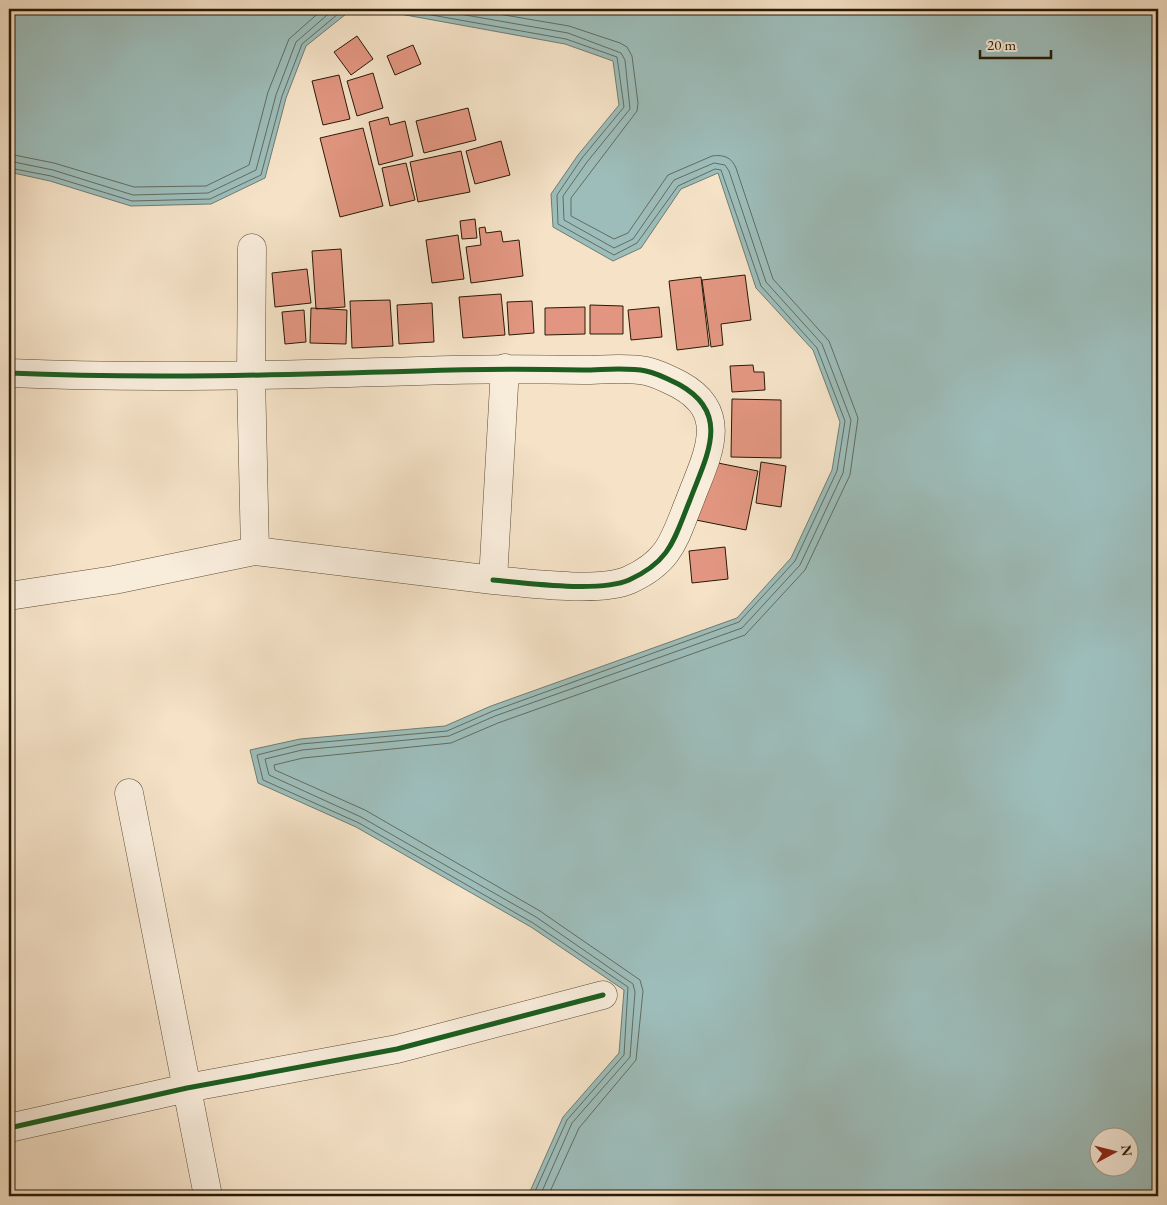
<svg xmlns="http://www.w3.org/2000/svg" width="1167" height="1205" viewBox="0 0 1167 1205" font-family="'EB Garamond',serif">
  <rect width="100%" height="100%" fill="#f5e2c7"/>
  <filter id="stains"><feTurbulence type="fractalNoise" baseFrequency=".004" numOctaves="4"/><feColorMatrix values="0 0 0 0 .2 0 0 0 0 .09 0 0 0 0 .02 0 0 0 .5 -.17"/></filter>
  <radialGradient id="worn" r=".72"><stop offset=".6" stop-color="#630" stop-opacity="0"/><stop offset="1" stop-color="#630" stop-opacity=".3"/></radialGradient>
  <path fill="#9dbdba" stroke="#6f7c71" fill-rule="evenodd" d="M 9,9 L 1158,9 L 1158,1196 L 528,1196 L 563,1117 L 619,1053 L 624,990 L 531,927 L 356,827 L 258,783 L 250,750 L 300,739 L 445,726 L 491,706 L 737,618 L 791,558 L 832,470 L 840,422 L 813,350 L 756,288 L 718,173 L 681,189 L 641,248 L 613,261 L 553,227 L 551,194 L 578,155 L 619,105 L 613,61 L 565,44 L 389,12 L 351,10 L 306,46 L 286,98 L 265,178 L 211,204 L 131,206 L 50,181 L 9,172 ZM 1100,1138 L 1130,1138 L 1130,1168 L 1100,1168 Z"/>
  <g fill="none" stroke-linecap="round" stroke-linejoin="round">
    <path stroke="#636c5f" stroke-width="1" d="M 398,9 L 566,39 L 617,57 L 624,107 L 582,158 L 557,195 L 558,224 L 614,255 L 637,243 L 678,186 L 715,169 L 721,170 L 761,286 L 817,348 L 845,421 L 837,471 L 795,561 L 739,622 L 493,711 L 447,731 L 301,744 L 257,755 L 263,780 L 359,823 L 533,923 L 628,987 L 624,1055 L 567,1120 L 533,1196
      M 431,9 L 568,33 L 621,53 L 625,60 L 630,109 L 587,162 L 563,196 L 564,220 L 614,248 L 633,239 L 674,180 L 714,163 L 725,165 L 729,171 L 766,282 L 822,344 L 851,420 L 843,473 L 800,565 L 742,628 L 495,716 L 449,736 L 302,750 L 265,759 L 269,775 L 361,817 L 536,917 L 633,984 L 635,992 L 630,1057 L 572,1123 L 540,1196
      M 469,9 L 569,26 L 620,43 L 627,47 L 632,56 L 638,103 L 637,111 L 571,198 L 571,216 L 614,239 L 628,233 L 668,175 L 712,156 C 724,154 732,158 736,168 L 773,279 L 829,341 L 858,418 L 850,475 L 805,570 L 745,635 L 498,723 L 451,743 L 303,758 L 274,765 L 275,770 L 365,810 L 540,911 L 640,980 L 643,991 L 636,1060 L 579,1128 L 548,1196
      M 9,154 L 54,163 L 134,187 L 206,186 L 249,165 L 268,92 L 289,39 L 323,9
      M 9,161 L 53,170 L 133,195 L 208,193 L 256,170 L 276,95 L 296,42 L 334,9
      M 9,168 L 51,176 L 132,201 L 210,199 L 261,175 L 282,96 L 302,44 L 344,9"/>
  </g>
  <path fill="#e29681" stroke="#291a04" d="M 357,36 L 373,59 L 351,75 L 334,52 Z
    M 413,45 L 421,64 L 395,75 L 387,56 Z
    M 373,73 L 383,108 L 357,116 L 347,81 Z
    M 339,75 L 350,119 L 323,125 L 312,81 Z
    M 468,108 L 476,140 L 424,153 L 416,121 Z
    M 388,117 L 390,125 L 405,121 L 413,156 L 379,165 L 369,122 Z
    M 363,128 L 383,206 L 340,217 L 320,138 Z
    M 501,141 L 510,175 L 475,184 L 466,151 Z
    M 461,151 L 470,192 L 418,202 L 410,162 Z
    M 406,163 L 415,200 L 390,206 L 382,168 Z
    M 475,219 L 477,238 L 462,239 L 460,221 Z
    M 485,227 L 486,233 L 501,231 L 503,242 L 519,240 L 523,276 L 471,283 L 466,247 L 481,245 L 479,228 Z
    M 458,235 L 464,279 L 432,283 L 426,240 Z
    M 341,249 L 345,307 L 316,309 L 312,251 Z
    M 307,269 L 311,303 L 275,307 L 272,273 Z
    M 745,275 L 751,320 L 721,324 L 723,345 L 711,347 L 702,280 Z
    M 701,277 L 709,346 L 677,350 L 669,281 Z
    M 501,294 L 505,335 L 463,338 L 459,297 Z
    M 390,300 L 393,346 L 352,348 L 350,301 Z
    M 532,301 L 534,333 L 509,335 L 507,302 Z
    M 432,303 L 434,342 L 399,344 L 397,305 Z
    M 590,305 L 623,306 L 623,334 L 590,334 Z
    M 585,307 L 585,334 L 545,335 L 545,308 Z
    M 659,307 L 662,337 L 631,340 L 628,310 Z
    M 311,308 L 347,310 L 346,344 L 310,343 Z
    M 304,310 L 306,342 L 285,344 L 282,312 Z
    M 753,365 L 754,372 L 764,372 L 765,390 L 732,392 L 730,366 Z
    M 732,399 L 781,400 L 781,458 L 731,457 Z
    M 708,461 L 758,471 L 746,530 L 696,520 Z
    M 761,462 L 786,466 L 781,507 L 756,503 Z
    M 725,547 L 728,579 L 692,583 L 689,551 Z"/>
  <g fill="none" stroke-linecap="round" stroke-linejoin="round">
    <g stroke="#5c4c35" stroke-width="29">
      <path id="minor" d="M 252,248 L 251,376 L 255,551
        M 9,373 C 145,379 283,375 419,371 C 474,369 528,369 583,370 C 603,370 626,367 646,371 C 657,373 670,380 680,385 C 732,414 706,457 690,500 C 674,539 671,561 629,580 C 599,593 526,583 493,580
        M 9,596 L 114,580 L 255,551 L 493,580 L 505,368
        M 129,793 L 208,1196
        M 9,1128 L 187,1088 L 397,1049 L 603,995"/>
    </g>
    <use href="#minor" stroke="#f8ecdb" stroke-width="28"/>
    <g stroke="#f8ecdb" stroke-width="8">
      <path id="cycleway" d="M 9,373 C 145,379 283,375 419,371 C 474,369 528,369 583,370 C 603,370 626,367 646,371 C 657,373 670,380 680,385 C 732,414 706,457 690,500 C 674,539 671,561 629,580 C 599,593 526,583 493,580
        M 9,1128 L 187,1088 L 397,1049 L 603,995"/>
    </g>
    <use href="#cycleway" stroke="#1b5e20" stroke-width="5"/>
  </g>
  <rect width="1167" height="1205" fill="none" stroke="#f5e2c7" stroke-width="30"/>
  <rect x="10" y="10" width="1147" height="1185" fill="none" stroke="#291a04" stroke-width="2.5"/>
  <rect x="15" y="15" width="1137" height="1175" fill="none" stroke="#291a04"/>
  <g transform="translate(1114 1152) rotate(83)"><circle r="24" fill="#f8ecdb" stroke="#a59885"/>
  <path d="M0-4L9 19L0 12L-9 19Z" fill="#8f2418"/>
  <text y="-8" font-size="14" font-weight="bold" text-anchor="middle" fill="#291a04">N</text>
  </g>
  <path d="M980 50v8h71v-8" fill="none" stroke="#291a04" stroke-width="2.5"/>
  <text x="987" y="50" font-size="15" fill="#291a04" stroke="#f8ecdb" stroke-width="4" paint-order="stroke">20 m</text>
  <rect width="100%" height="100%" filter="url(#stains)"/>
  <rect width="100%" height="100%" fill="url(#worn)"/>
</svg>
